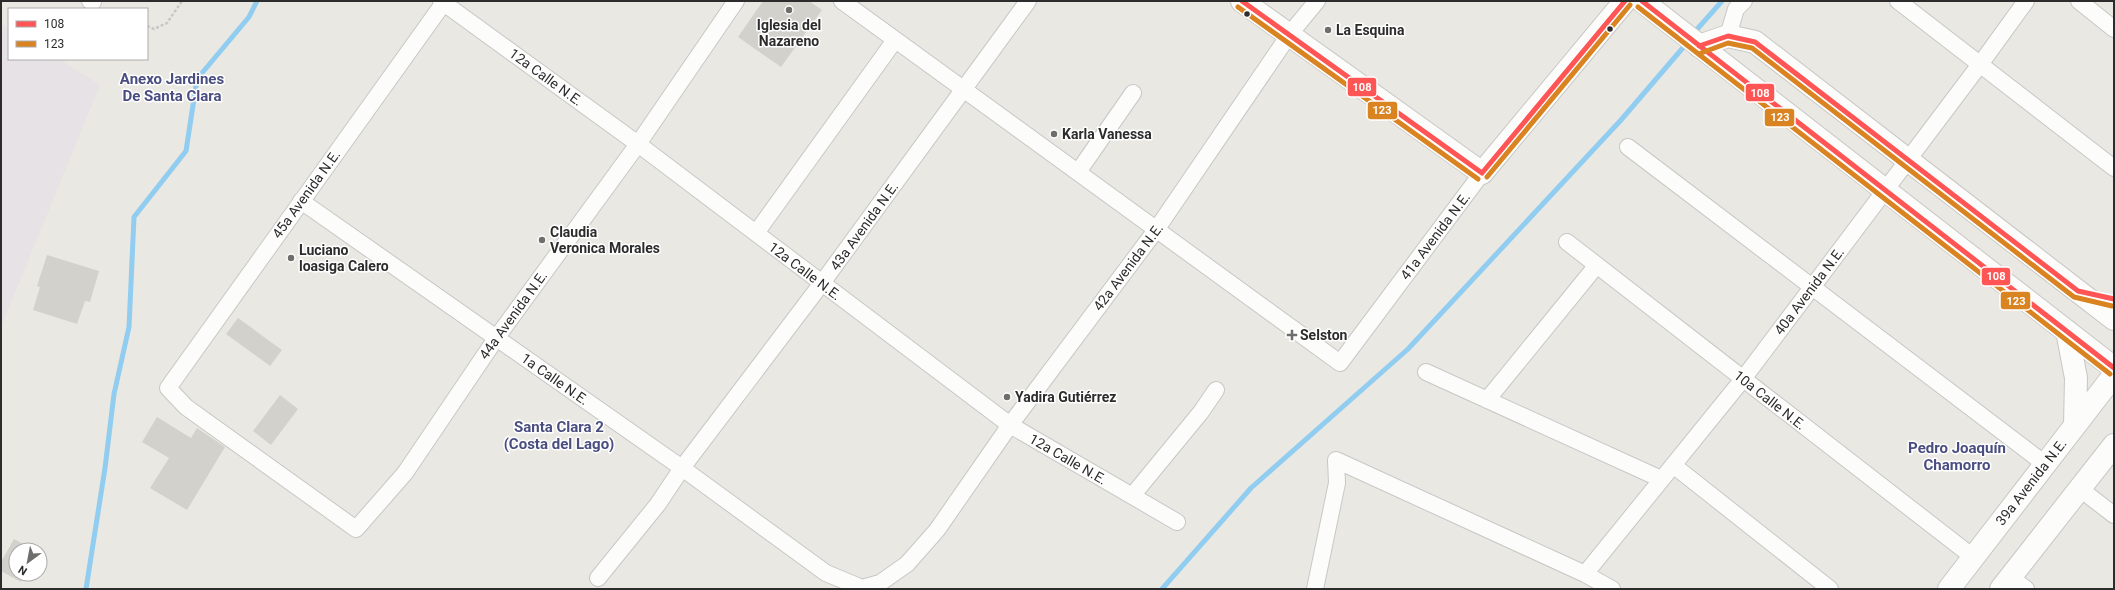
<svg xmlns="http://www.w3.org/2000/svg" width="2115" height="590" viewBox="0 0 2115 590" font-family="Roboto,sans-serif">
  <rect width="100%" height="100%" fill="#eae8e2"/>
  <path fill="#e6e2e5" d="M 1,23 L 9,28 L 9,59 L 59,59 L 100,85 L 1,327 Z"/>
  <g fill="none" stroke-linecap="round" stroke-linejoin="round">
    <path stroke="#91cdf0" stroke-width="5" d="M 1692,35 L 1722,1
      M 86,589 L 105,468 L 114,394 L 129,327 L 134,217 L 186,151 L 197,79 L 249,17 L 257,1
      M 1162,589 L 1251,488 L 1408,349 L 1621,120 L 1687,43"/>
  </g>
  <path fill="#d3d1cc" d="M 763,1 L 809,1 L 822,10 L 781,67 L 738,37 Z
    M 47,255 L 99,271 L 90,302 L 85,301 L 77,324 L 33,310 L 40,287 L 37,286 Z
    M 238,318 L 282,350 L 270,366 L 226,334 Z
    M 280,395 L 298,409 L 271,445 L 253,431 Z
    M 157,417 L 191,438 L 197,428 L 225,447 L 187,510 L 150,488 L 169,458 L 142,442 Z
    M 14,539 L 34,550 L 16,550 L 16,574 L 26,574 L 21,582 L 1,571 L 1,562 Z"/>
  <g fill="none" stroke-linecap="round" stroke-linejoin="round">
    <g stroke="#c8c7c7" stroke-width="18">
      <path id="street" d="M 90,1 L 93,2
        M 441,1 L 638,144 L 1010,425 L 1177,522
        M 445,1 L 168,388 L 186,407 L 356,529 L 405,473 L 497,337 L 638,144 L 736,1
        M 842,1 L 1340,363 L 1482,173
        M 1898,1 L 2114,168
        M 2079,1 L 2114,29
        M 1728,36 L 1736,9 L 1744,1
        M 1628,147 L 2045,464
        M 1078,172 L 1133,93
        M 301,201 L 682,468 L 826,573 L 862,588 L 880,583 L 907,564 L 937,530 L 1010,425 L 1156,230 L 1289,35 L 1317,1
        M 756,233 L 895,40
        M 1567,242 L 1973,557
        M 1426,372 L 1661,479
        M 1487,400 L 1597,265
        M 1673,465 L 1830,589
        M 2079,488 L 2114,515
        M 1132,496 L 1201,412 L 1216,390
        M 1585,574 L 1743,379 L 1984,59 L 2026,1
        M 2010,577 L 2026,589
        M 598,578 L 658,504 L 682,468 L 822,283 L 1028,1
        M 1315,589 L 1337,483 L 1336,460 L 1585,574 L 1612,589"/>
    </g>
    <g stroke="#c8c7c7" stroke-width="24">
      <path id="secondary" d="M 1242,1 L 1482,173 L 1625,1
        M 1642,1 L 2114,368
        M 1699,46 L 1728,36 L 1755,42 L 2114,319
        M 2067,331 L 2076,378 L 2075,425
        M 1949,589 L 2114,375
        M 2001,589 L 2114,445"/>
    </g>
    <path stroke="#c8c8c7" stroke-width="2.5" stroke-dasharray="3 2" stroke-linecap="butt" d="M 147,26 L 154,29 L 167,23 L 182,1"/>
    <use href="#street" stroke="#fcfcfb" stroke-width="16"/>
    <use href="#secondary" stroke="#fcfcfb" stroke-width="22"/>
    <g stroke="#fff" stroke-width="8">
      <path id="bus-1" d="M 1242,1 L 1482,173
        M 1642,1 L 2114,368
        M 1699,46 L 1728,36 L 1755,42 L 2078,291 L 2114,299
        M 1482,173 L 1625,1"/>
    </g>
    <g stroke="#fff" stroke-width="8">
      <path id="bus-2" d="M 1238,7 L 1478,179
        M 1638,7 L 2110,374
        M 1701,53 L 1728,43 L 1752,48 L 2074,297 L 2112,306
        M 1487,177 L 1630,5"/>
    </g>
    <use href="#bus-1" stroke="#f55" stroke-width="5"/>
    <use href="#bus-2" stroke="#d98321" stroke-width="5"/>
  </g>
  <g fill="#6e6e6c" stroke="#fff" stroke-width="1.5">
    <circle cx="789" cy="10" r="4"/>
    <circle cx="1328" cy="30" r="4"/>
    <circle cx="1054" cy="134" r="4"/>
    <circle cx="542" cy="240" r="4"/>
    <circle cx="291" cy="258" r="4"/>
    <path d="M1290 329h4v4h4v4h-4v4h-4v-4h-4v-4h4z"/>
    <circle cx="1007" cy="397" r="4"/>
  </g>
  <g fill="#2c2c2c" stroke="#fff" stroke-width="1.5">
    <circle cx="1247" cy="14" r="3.5"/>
    <circle cx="1610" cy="29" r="3.5"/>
  </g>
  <g text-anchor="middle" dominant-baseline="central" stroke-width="3" stroke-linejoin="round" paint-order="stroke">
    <g font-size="14" font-weight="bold" fill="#2c2c2c" stroke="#fff" text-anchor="start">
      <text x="789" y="25" text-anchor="middle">Iglesia del<tspan x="789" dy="16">Nazareno</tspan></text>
      <text x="1336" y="30">La Esquina</text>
      <text x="1062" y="134">Karla Vanessa</text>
      <text x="550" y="232">Claudia<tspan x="550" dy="16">Veronica Morales</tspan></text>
      <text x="299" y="250">Luciano<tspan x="299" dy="16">loasiga Calero</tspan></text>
      <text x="1300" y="335">Selston</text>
      <text x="1015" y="397">Yadira Gutiérrez</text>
    </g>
    <g font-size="14" fill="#2c2c2c" stroke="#fff">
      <text transform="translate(546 77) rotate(36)">12a Calle N.E.</text>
      <text transform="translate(306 194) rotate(-54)">45a Avenida N.E.</text>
      <text transform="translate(864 226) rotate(-54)">43a Avenida N.E.</text>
      <text transform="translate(1435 236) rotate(-53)">41a Avenida N.E.</text>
      <text transform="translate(1128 267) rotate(-53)">42a Avenida N.E.</text>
      <text transform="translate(805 271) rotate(37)">12a Calle N.E.</text>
      <text transform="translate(1809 291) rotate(-53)">40a Avenida N.E.</text>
      <text transform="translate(513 315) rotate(-54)">44a Avenida N.E.</text>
      <text transform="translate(555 379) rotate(35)">1a Calle N.E.</text>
      <text transform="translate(1770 400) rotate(38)">10a Calle N.E.</text>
      <text transform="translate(1068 459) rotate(30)">12a Calle N.E.</text>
      <text transform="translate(2031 482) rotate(-52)">39a Avenida N.E.</text>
    </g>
    <g font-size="15" font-weight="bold" fill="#494d80" stroke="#fff">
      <text x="172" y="79">Anexo Jardines<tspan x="172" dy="17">De Santa Clara</tspan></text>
      <text x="559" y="427">Santa Clara 2<tspan x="559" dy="17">(Costa del Lago)</tspan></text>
      <text x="1957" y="448">Pedro Joaquín<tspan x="1957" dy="17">Chamorro</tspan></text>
    </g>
  </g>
  <g stroke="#fff" stroke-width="1.5">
    <rect x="1347" y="77" width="30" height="20" rx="4" fill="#f55"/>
    <rect x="1745" y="83" width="30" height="19" rx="4" fill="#f55"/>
    <rect x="1367" y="101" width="31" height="19" rx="4" fill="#d98321"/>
    <rect x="1764" y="108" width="31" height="19" rx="4" fill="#d98321"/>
    <rect x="1981" y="267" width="30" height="19" rx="4" fill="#f55"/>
    <rect x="2000" y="291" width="31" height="19" rx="4" fill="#d98321"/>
  </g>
  <g font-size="11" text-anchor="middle" font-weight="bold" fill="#fff">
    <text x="1362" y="91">108</text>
    <text x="1760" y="97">108</text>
    <text x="1382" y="114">123</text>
    <text x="1780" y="121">123</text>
    <text x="1996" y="280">108</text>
    <text x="2016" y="305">123</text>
  </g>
  <rect width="2115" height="590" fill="none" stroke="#2c2c2c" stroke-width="4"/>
  <rect x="8" y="8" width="140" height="52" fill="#ffffff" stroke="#ababab"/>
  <rect x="16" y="21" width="20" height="6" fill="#ff5555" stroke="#ababab"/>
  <text x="44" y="28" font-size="12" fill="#2c2c2c">108</text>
  <rect x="16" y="41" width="20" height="6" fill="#d98321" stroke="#ababab"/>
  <text x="44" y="48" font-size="12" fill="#2c2c2c">123</text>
  <g transform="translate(28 562) rotate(212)"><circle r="19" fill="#ffffff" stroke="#ababab"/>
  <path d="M0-3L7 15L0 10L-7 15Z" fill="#6e6e6c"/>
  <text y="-6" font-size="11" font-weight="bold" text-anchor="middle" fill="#2c2c2c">N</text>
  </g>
</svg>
